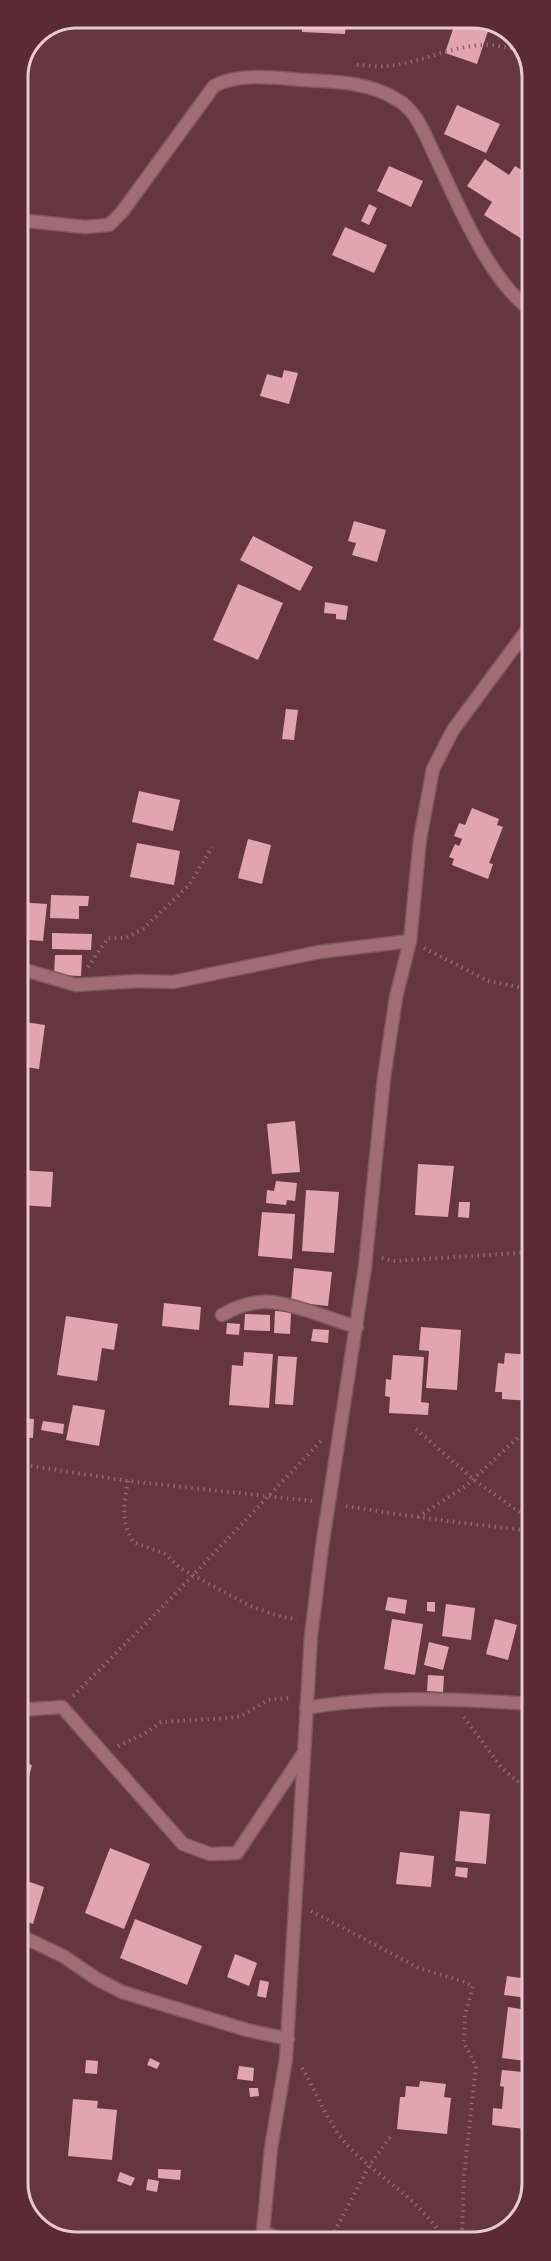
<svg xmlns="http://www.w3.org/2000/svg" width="551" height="2261" viewBox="0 0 551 2261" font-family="Barlow,sans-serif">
  <rect width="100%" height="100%" fill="#66363f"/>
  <path fill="#e0a5af" d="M 302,18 L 346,18 L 345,34 L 302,32 Z
    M 456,20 L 488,31 L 477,64 L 445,53 Z
    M 457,105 L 500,124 L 486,153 L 444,134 Z
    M 485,159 L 509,175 L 515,166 L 532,176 L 532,223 L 522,239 L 484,215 L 492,202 L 467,186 Z
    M 389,166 L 423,181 L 411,207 L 377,191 Z
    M 369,204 L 377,208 L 369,225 L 361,221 Z
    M 345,227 L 387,245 L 374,273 L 332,255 Z
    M 284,370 L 298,373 L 289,404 L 260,396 L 267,374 L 282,378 Z
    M 354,521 L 386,530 L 377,562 L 352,555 L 356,543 L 348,541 Z
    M 253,536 L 313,567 L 300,591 L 240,560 Z
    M 238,584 L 283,603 L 258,660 L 213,640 Z
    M 325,602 L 348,606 L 346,620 L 336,619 L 336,614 L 324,613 Z
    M 286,709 L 298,710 L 294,740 L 282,739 Z
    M 139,791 L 180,800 L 173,831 L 132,822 Z
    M 472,808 L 499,819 L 497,825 L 503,827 L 489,863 L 493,864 L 488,879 L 452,865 L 454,859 L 449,857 L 455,844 L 459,846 L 462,839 L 454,836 L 459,823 L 465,825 Z
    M 248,839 L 271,845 L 262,884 L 238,878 Z
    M 137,843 L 180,851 L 174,885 L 130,877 Z
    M 51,895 L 89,896 L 88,906 L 79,906 L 79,919 L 50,918 Z
    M 18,902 L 47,904 L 43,941 L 18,939 Z
    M 52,933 L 92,934 L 91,950 L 52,949 Z
    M 55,955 L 82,955 L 81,976 L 54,975 Z
    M 18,1021 L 45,1025 L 39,1069 L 19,1066 Z
    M 295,1121 L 300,1172 L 272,1174 L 267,1124 Z
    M 418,1164 L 454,1166 L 448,1217 L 415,1215 Z
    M 19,1170 L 53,1172 L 51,1207 L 19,1205 Z
    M 276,1181 L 297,1183 L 295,1201 L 287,1200 L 286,1205 L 266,1203 L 267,1190 L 274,1191 Z
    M 306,1190 L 339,1192 L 334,1253 L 302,1251 Z
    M 459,1202 L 470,1202 L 469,1218 L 458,1217 Z
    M 262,1212 L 295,1214 L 292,1259 L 258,1256 Z
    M 294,1268 L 332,1272 L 328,1306 L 291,1302 Z
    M 164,1303 L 201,1307 L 199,1330 L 162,1326 Z
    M 275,1311 L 291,1312 L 290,1334 L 274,1333 Z
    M 245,1314 L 270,1315 L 270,1331 L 244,1330 Z
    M 66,1316 L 118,1324 L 114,1350 L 102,1348 L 97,1381 L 57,1375 Z
    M 227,1323 L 240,1324 L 239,1335 L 226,1334 Z
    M 421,1327 L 461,1330 L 457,1390 L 426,1388 L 429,1351 L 419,1350 Z
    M 313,1329 L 329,1330 L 328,1343 L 311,1341 Z
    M 244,1352 L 273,1354 L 269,1408 L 229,1405 L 232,1365 L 243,1366 Z
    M 505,1353 L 533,1355 L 533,1401 L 502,1399 L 502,1392 L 495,1392 L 498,1363 L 504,1364 Z
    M 393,1355 L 424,1357 L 421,1402 L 429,1403 L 428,1415 L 389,1413 L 390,1397 L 385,1396 L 386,1379 L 391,1380 Z
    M 278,1356 L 297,1357 L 293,1405 L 275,1404 Z
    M 73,1405 L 105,1410 L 99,1446 L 66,1440 Z
    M 19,1418 L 34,1419 L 33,1438 L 19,1437 Z
    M 43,1421 L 64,1424 L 63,1434 L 41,1430 Z
    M 388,1597 L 407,1600 L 405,1614 L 385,1610 Z
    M 427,1602 L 435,1602 L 435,1612 L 427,1611 Z
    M 446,1604 L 475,1608 L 471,1640 L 442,1636 Z
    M 392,1619 L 423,1624 L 415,1675 L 384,1669 Z
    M 495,1619 L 517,1625 L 508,1660 L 486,1654 Z
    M 429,1642 L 449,1647 L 443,1670 L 424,1665 Z
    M 428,1675 L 444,1676 L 443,1692 L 427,1691 Z
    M 19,1762 L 32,1765 L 20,1811 L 19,1811 Z
    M 460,1811 L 490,1814 L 486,1864 L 455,1861 Z
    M 110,1848 L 150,1864 L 124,1929 L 85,1913 Z
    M 400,1852 L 434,1856 L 431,1887 L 396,1884 Z
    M 456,1867 L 468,1868 L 467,1878 L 455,1876 Z
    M 524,1875 L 533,1876 L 533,1896 L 523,1896 Z
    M 19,1878 L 44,1887 L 33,1924 L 19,1919 Z
    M 135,1919 L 202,1946 L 187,1985 L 120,1958 Z
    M 235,1954 L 257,1963 L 249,1986 L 227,1977 Z
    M 507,1976 L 529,1979 L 527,1998 L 504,1995 Z
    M 260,1980 L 269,1982 L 266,1998 L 257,1996 Z
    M 508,2007 L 533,2011 L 533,2062 L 502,2058 Z
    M 150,2058 L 160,2063 L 157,2069 L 147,2065 Z
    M 86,2060 L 98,2061 L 97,2074 L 85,2073 Z
    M 239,2066 L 254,2068 L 253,2081 L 237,2079 Z
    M 502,2070 L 533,2073 L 533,2130 L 492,2125 L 493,2108 L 502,2109 L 504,2087 L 500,2086 Z
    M 420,2081 L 446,2084 L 444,2097 L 451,2098 L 447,2134 L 397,2129 L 400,2097 L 405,2097 L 406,2086 L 419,2087 Z
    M 249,2088 L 258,2088 L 259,2096 L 250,2097 Z
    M 73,2099 L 98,2101 L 97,2108 L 117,2110 L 112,2160 L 68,2156 Z
    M 158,2169 L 181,2170 L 180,2180 L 158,2178 Z
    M 120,2172 L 135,2178 L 131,2186 L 117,2181 Z
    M 148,2179 L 159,2181 L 157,2192 L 146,2190 Z"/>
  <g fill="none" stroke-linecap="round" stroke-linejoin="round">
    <g stroke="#7f575f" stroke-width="15">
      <path id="minor" d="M 18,220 L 85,227 L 109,225 L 122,212 L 214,86 C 239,72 276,78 304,80 C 336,82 368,82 396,99 C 418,111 425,136 436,158 C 458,204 489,281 532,311
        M 18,968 L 76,985 L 138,981 L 173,982 L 319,952 L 410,941
        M 222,1315 C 234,1308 247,1303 262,1302 C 284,1300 333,1320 357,1327
        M 306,1708 C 381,1695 457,1699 533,1704
        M 19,1710 L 62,1707 L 183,1844 L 210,1854 L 237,1853 L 303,1754
        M 19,1935 L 63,1956 L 97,1979 L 122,1992 L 247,2030 L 288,2039
        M 263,2232 L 289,2242
        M 262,2242 L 271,2148 L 286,2059 L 311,1636 L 322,1547 L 365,1267 L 384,1078 L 396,997 L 410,941 L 420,839 L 433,769 L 453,730 L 532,623"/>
    </g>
    <path stroke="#91676e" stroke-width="4" stroke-dasharray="1.5 4.5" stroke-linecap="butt" d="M 357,65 C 366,65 376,67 385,66 C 433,63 478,28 525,55
      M 424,948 L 488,981 L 532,990
      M 88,967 L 108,938 L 126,938 L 143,929 L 189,885 L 212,847
      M 382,1258 L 393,1261 L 533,1252
      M 416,1429 L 473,1479 L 533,1522
      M 19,1455 L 24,1464
      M 19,1464 L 128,1481 L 312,1501
      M 128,1481 C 124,1506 120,1519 133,1542 L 165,1554 L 180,1568 L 250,1606 L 282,1617 L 297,1619
      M 346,1506 C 406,1516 466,1524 527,1530 L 533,1523
      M 418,1517 L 467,1485 L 512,1443 L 531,1428 L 533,1514
      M 73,1696 L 177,1592 L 321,1441
      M 464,1717 L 501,1767 L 533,1795
      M 118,1746 L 144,1734 L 161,1722 L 229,1718 L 242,1716 L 268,1700 L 291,1698
      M 311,1911 L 419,1968 L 462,1981 L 473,1986 L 465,2015 L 464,2043 L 476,2066 L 464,2176 L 462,2233 L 455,2242
      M 302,2068 C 318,2094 328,2125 350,2148 C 384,2182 420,2199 446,2242
      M 329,2242 L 369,2166 L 391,2136"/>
    <use href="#minor" stroke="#a26c75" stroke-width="12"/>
  </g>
  <path d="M0 0H551V2261H0ZM77 28H473A49 49 0 0 1 522 77V2183A49 49 0 0 1 473 2232H77A49 49 0 0 1 28 2183V77A49 49 0 0 1 77 28Z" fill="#5a2b35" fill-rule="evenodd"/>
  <path fill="none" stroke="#e8c9ce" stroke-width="3" d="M77 28H473A49 49 0 0 1 522 77V2183A49 49 0 0 1 473 2232H77A49 49 0 0 1 28 2183V77A49 49 0 0 1 77 28Z"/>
</svg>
